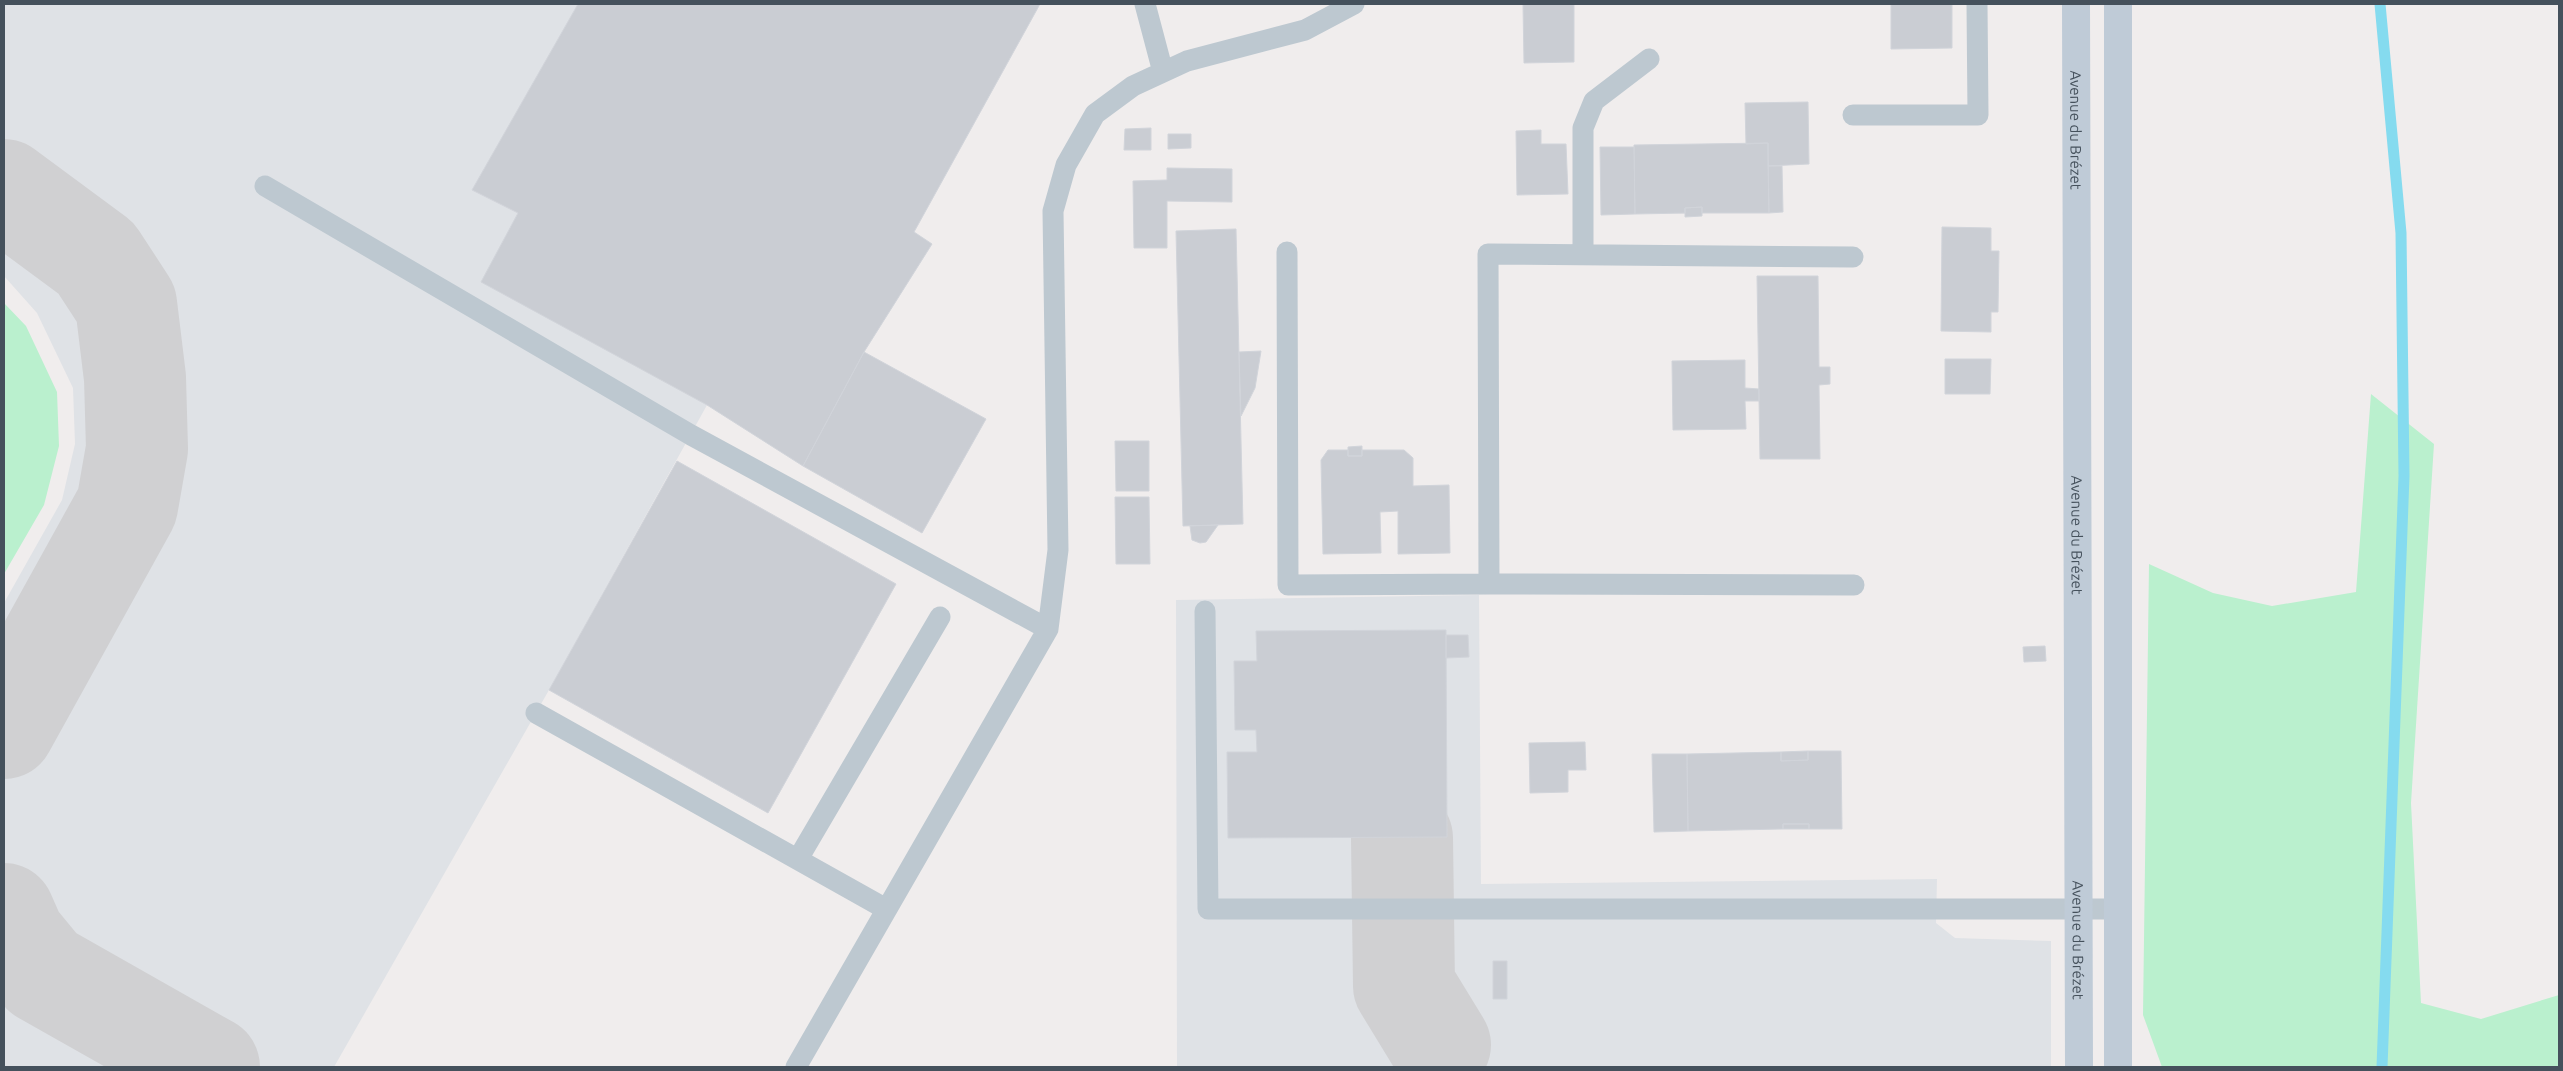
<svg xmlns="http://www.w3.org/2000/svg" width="2563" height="1071" viewBox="0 0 2563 1071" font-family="Ubuntu,sans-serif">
  <rect width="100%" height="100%" fill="#f0eded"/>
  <path fill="#dfe2e6" d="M 4,4 L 578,4 L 472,190 L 518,213 L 482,281 L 707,405 L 549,690 L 334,1067 L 4,1067 L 4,603 L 62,500 L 75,444 L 73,388 L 37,313 L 4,276 Z
    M 1479,595 L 1481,884 L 1937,879 L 1936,923 L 1955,938 L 2051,941 L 2051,1067 L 1177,1067 L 1176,600 Z"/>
  <path fill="#baf0ce" d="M 4,303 L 26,326 L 57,392 L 59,446 L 44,505 L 4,574 Z
    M 2371,394 L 2434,444 L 2411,803 L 2421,1003 L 2481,1019 L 2559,995 L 2559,1067 L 2162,1067 L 2143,1015 L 2149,564 L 2213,593 L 2272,606 L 2356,592 Z"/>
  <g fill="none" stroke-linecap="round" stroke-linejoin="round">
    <path stroke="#85dbef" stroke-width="11" d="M 2380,4 L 2401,233 L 2404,476 L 2382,1067"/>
    <path stroke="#d0d0d2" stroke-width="102" d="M 4,190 L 96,258 L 126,304 L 135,378 L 137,449 L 127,506 L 4,728
      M 1402,838 L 1404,986 L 1440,1045
      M 4,914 L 15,939 L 43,973 L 209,1067"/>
  </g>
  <path fill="#cacdd3" stroke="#d1d4da" d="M 578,4 L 1040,4 L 914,232 L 932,244 L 864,352 L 803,466 L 707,405 L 481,282 L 518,213 L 472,190 Z
    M 1523,4 L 1574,4 L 1574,62 L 1524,63 Z
    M 1891,4 L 1952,4 L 1952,48 L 1891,49 Z
    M 1808,102 L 1809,164 L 1768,166 L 1768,143 L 1746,144 L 1745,103 Z
    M 1151,128 L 1151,150 L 1124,150 L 1125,129 Z
    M 1541,130 L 1541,144 L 1566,144 L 1568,194 L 1517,195 L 1516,131 Z
    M 1168,134 L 1191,134 L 1191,148 L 1168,149 Z
    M 1768,143 L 1769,213 L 1702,213 L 1702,207 L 1685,208 L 1685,213 L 1635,214 L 1634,145 Z
    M 1600,147 L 1634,147 L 1635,214 L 1601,215 Z
    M 1768,166 L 1782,166 L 1783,212 L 1769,213 Z
    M 1167,168 L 1232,169 L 1232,202 L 1167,201 L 1167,248 L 1134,248 L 1133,181 L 1167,180 Z
    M 1702,207 L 1702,216 L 1685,217 L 1685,208 Z
    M 1942,227 L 1991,228 L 1991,251 L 1999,251 L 1998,312 L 1991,312 L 1991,332 L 1941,331 Z
    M 1236,229 L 1243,524 L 1183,526 L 1176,231 Z
    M 1757,276 L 1818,276 L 1819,367 L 1830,367 L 1830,384 L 1819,385 L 1820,459 L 1760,459 Z
    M 1261,351 L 1255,388 L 1241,416 L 1239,352 Z
    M 864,352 L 986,419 L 922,533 L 803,466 Z
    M 1945,359 L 1991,359 L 1990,394 L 1945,394 Z
    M 1745,360 L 1745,388 L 1759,389 L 1759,401 L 1745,401 L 1746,429 L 1673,430 L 1672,361 Z
    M 1115,441 L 1149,441 L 1149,491 L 1116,491 Z
    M 1362,446 L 1362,456 L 1348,456 L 1348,447 Z
    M 1328,450 L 1348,450 L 1348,456 L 1362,456 L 1362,450 L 1404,450 L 1413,458 L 1413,486 L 1449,485 L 1450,553 L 1398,554 L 1398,511 L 1380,512 L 1381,553 L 1323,554 L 1321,460 Z
    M 677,461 L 896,584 L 768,813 L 549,690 Z
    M 1115,497 L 1149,497 L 1150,564 L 1116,564 Z
    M 1218,525 L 1206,542 L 1200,543 L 1192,540 L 1190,526 Z
    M 1446,630 L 1447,837 L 1228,838 L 1227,752 L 1257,752 L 1256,730 L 1235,730 L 1234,661 L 1257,661 L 1256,631 Z
    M 1446,635 L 1468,635 L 1469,657 L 1446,658 Z
    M 2045,646 L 2046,661 L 2024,662 L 2023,647 Z
    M 1585,742 L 1586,770 L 1568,770 L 1568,792 L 1530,793 L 1529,743 Z
    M 1808,751 L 1841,751 L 1842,829 L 1809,829 L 1809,824 L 1783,824 L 1783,829 L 1688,831 L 1687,754 L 1781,752 L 1781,761 L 1808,760 Z
    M 1808,751 L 1808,760 L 1781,761 L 1781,752 Z
    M 1652,754 L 1687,754 L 1688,831 L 1654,832 Z
    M 1783,824 L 1809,824 L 1809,829 L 1783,829 Z
    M 1493,961 L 1507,961 L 1507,999 L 1493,999 Z"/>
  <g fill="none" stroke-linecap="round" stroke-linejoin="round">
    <path stroke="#bdc8d0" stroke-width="21" d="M 1145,4 L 1163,72
      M 1853,115 L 1978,115 L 1977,4
      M 265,186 L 691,435 L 1048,629
      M 1287,252 L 1288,585 L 1489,584 L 1488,254 L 1853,257
      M 1583,255 L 1583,128 L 1594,101 L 1649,59
      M 1489,584 L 1854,585
      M 1205,611 L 1208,909 L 2118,909
      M 536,713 L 886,909
      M 798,859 L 940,617
      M 796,1067 L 1048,629 L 1058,550 L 1053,211 L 1066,165 L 1095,114 L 1133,86 L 1187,61 L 1305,30 L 1354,4"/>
    <g stroke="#bfcbd7" stroke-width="28">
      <path id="s1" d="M 2076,4 L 2079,1067"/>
      <path d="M 2118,1067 L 2118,4"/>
    </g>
  </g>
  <g text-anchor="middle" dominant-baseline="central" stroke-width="5" stroke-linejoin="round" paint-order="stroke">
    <g font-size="15" fill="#45515c" stroke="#fff">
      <text stroke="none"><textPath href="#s1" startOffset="126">Avenue du Brézet</textPath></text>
      <text stroke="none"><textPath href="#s1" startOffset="531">Avenue du Brézet</textPath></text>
      <text stroke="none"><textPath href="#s1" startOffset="936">Avenue du Brézet</textPath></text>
    </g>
  </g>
  <rect width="2563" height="1071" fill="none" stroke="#45515c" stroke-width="10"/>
</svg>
